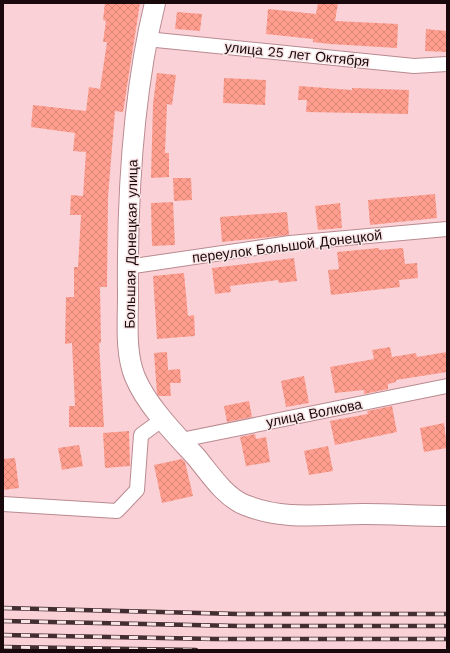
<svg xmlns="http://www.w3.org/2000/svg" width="450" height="653" viewBox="0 0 450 653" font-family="'Work Sans',sans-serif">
  <defs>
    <pattern id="building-cross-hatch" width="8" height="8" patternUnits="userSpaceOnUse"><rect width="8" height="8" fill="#ff9e8e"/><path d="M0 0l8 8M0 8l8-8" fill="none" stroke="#da8779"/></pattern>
  </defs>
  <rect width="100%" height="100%" fill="#fad1d6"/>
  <path fill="url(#building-cross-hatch)" d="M 105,3 L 140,3 L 123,112 L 115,111 L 108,197 L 107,287 L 100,287 L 101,343 L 99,343 L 104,427 L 69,427 L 69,406 L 75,406 L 72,343 L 65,344 L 66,297 L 74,297 L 74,267 L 78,267 L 81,215 L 70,215 L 71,195 L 83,196 L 86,152 L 73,151 L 75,133 L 31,127 L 33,105 L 86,111 L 89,87 L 100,89 L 107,42 L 103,42 L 106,21 L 103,20 Z
    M 318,3 L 338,3 L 335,21 L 398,24 L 397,48 L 330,44 L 313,42 L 313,39 L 266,34 L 268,9 L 316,14 Z
    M 177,12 L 202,14 L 200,31 L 175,29 Z
    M 426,29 L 447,31 L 447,52 L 425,51 Z
    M 157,73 L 176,75 L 172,105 L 167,104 L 165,153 L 169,153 L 169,177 L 151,178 L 153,104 Z
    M 224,78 L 266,80 L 265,105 L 223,103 Z
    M 299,86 L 352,90 L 352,88 L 409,90 L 408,114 L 306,112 L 307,100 L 298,100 Z
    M 173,178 L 191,178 L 192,200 L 174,201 Z
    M 435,194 L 437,218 L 370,225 L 368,200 Z
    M 173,202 L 175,245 L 152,246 L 151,203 Z
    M 340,203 L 342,228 L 318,230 L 315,206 Z
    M 287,212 L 289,235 L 222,242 L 220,217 Z
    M 379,248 L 379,250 L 403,248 L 405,264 L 417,263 L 418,278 L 399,280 L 400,287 L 331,295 L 328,270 L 339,269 L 337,252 Z
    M 294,258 L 297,281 L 279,283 L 278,280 L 230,286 L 231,292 L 215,294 L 212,268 Z
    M 184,273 L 188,316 L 194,315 L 195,336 L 157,339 L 153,276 Z
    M 390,347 L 392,357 L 416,353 L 417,357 L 447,352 L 447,372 L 396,380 L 396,382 L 388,384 L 388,389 L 364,394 L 364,390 L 335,393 L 330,367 L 374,359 L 372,350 Z
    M 167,352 L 168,370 L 180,369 L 181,383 L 170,383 L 171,396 L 159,396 L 157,394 L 154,353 Z
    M 304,376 L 309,403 L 286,407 L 281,381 Z
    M 249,401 L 252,417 L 227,422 L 224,406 Z
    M 392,406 L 397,432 L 335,445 L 330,421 L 368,414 L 367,411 Z
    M 444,423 L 447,448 L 424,452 L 420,428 Z
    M 129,431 L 130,466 L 105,468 L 103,433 Z
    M 255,434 L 256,439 L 266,437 L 270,462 L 246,466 L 240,437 Z
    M 79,445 L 83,466 L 62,470 L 58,448 Z
    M 328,446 L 333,471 L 309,475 L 304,451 Z
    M 15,458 L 19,488 L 3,490 L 3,459 Z
    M 182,459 L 185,462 L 193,496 L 162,503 L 154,465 Z"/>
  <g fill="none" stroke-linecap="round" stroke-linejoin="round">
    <g stroke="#b98a90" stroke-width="16">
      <path id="street" d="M 146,39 L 414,66 L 447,64
        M 127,267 L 290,243 L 447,229
        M 181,440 L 447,386
        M 3,504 L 117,511 L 137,490 L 141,435 L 163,419"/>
    </g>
    <g stroke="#b98a90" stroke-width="22">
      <path id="secondary" d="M 155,3 C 132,97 127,198 128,295 C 128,322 125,353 135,377 C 147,406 176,435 197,458 C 210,474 225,497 245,505 C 285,521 322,514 364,514 C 392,514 419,516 447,516"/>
    </g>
    <use href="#street" stroke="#fff" stroke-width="14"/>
    <use href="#secondary" stroke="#fff" stroke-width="20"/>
    <g stroke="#432e31" stroke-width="4.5">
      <path id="rail" d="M 3,608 L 238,614 L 447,614
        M 3,621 L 239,626 L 447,626
        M 3,635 L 215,639 L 447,639
        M 3,647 L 196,650"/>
    </g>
    <use href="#rail" stroke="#f9e4e6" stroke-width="3" stroke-dasharray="9" stroke-linecap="butt"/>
  </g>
  <g text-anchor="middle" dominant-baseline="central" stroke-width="3" stroke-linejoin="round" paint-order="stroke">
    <g font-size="14" fill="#1a090c" stroke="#f9e4e6">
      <text transform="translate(297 54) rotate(6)">улица 25 лет Октября</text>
      <text transform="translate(131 244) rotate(-89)">Большая Донецкая улица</text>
      <text transform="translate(287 246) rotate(-7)">переулок Большой Донецкой</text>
      <text transform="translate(314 413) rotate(-11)">улица Волкова</text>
    </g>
  </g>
  <rect width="450" height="653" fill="none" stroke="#1a090c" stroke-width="8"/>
</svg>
